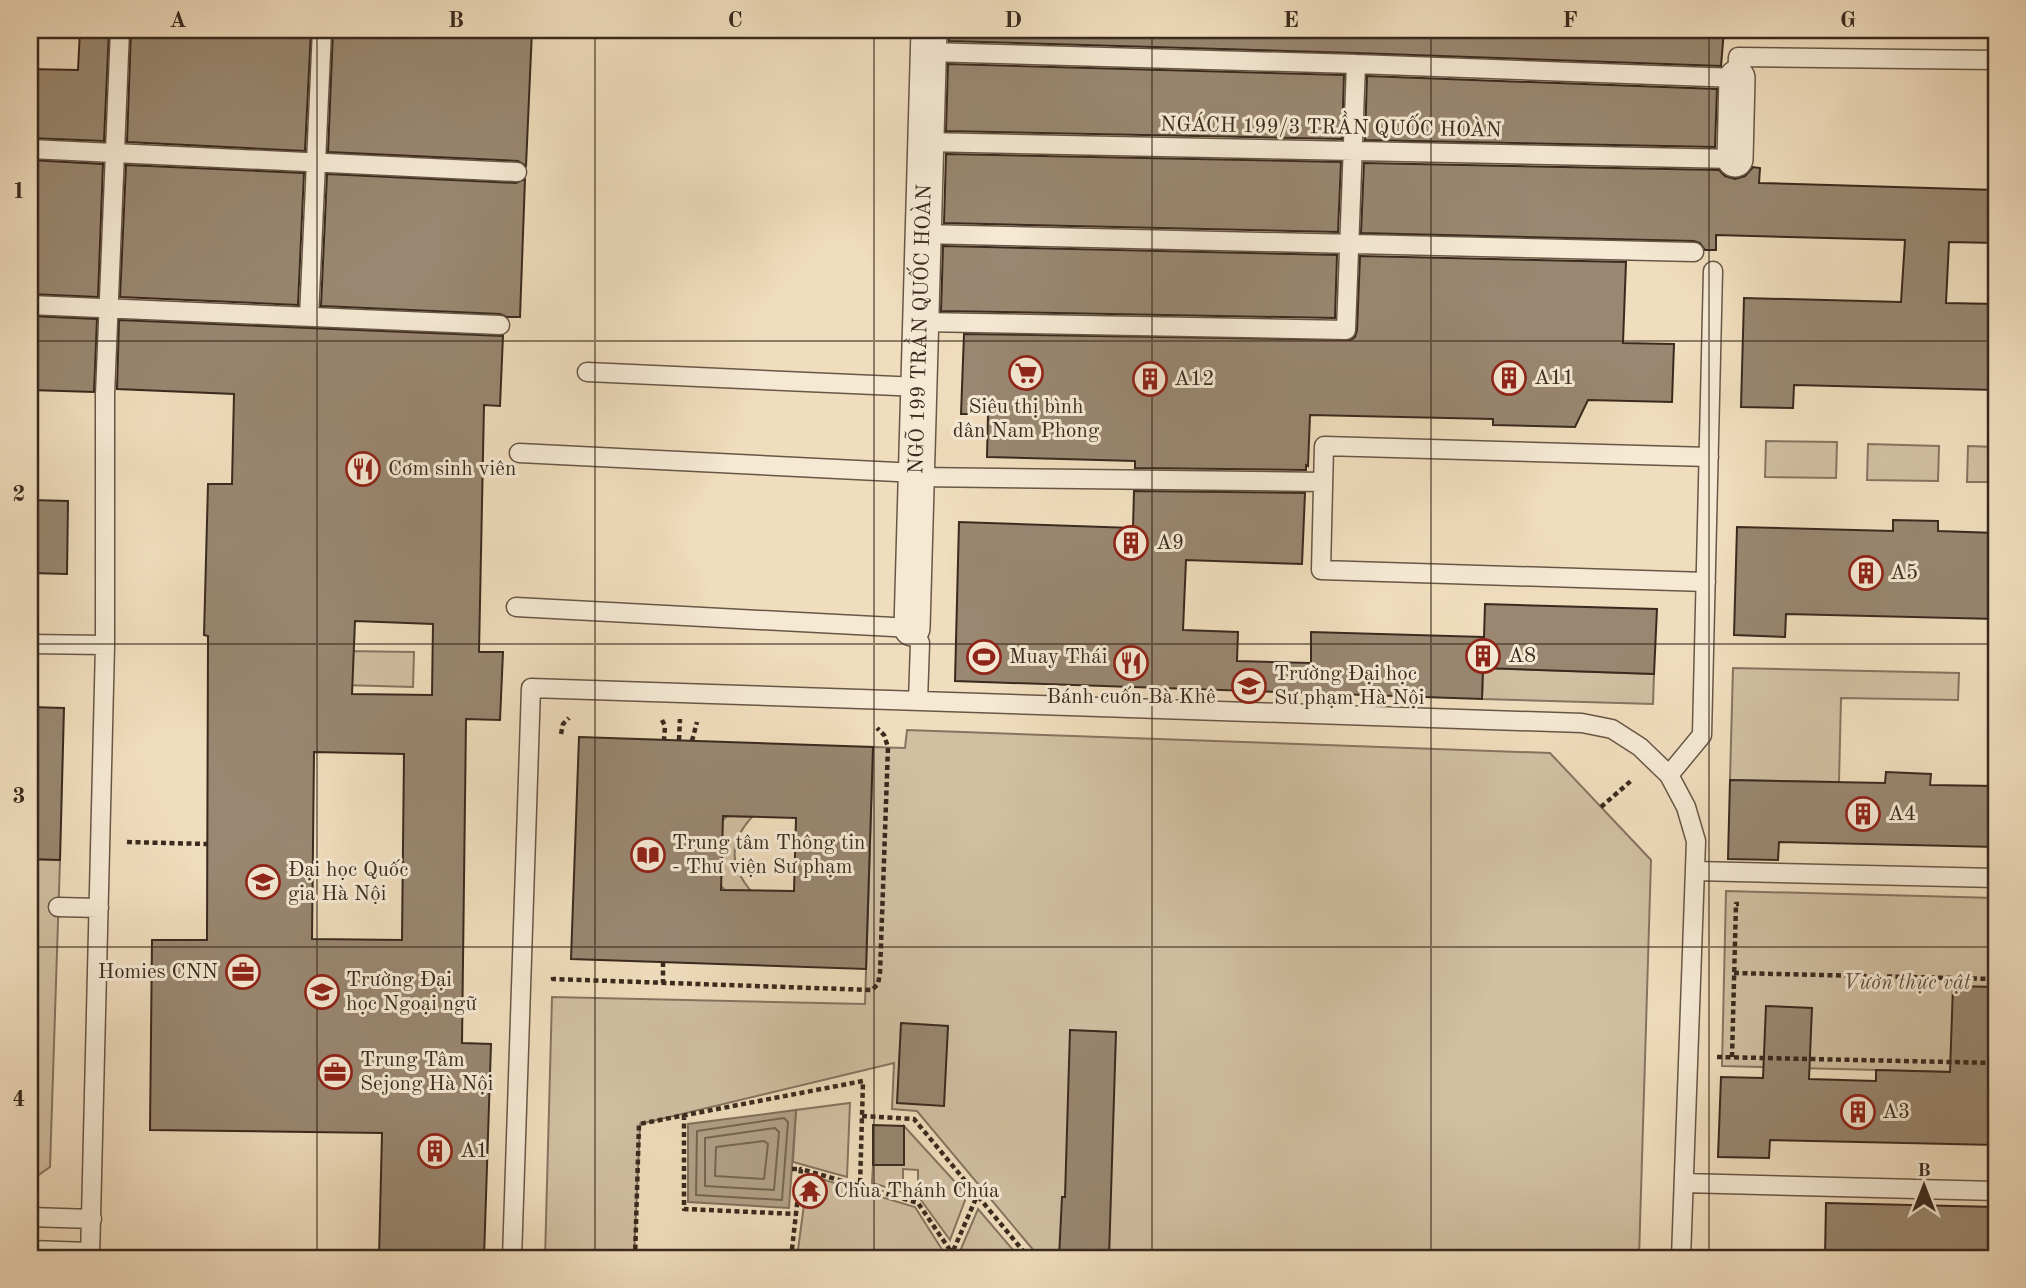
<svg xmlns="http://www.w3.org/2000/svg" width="2026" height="1288" viewBox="0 0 2026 1288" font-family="'Old Standard TT',serif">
  <rect width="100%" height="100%" fill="#f0ddbd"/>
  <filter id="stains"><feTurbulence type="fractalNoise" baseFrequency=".00286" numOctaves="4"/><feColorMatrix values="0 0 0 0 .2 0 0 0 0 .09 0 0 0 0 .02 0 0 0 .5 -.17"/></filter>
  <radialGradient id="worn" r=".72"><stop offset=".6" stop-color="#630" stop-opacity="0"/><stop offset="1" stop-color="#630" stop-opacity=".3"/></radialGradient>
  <path fill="#d1bfa2" stroke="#867460" stroke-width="2" d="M 1766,441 L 1837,442 L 1836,478 L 1765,477 Z
    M 1868,444 L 1939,446 L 1938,481 L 1867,480 Z
    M 1968,446 L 1996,447 L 1996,482 L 1967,482 Z
    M 344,651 L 414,652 L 413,687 L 343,685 Z
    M 1483,668 L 1654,674 L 1653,704 L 1482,699 Z
    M 1733,668 L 1959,673 L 1958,700 L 1841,698 L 1839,782 L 1730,780 Z
    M 907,730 L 1550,753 L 1651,860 L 1639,1258 L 1040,1258 L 917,1111 L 892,1109 L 894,1063 L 640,1124 L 634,1258 L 545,1258 L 552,997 L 865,1004 L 873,747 L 905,748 Z
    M 727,816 L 752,817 C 729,842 729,865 751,891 L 725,890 L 721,886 L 722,821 Z
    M 30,859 L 60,860 L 50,1167 L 30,1181 Z
    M 1726,891 L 1996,898 L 1996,1073 L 1722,1066 Z
    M 850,1103 L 847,1177 L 793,1162 L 796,1110 Z
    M 904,1126 L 967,1195 L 950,1240 L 918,1196 L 918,1170 L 903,1169 L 903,1192 L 872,1183 L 873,1165 L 904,1165 Z
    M 808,1175 L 915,1207 L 943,1251 L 940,1258 L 797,1257 Z
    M 978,1209 L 1020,1258 L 957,1258 Z"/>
  <path fill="#b2a087" stroke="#82715d" stroke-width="2" d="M 796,1110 L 789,1208 L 688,1202 L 688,1124 Z"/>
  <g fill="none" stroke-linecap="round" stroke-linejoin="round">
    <path stroke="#766552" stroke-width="2" d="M 784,1118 L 788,1122 L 782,1200 L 696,1195 L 697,1131 Z
      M 775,1128 L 779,1132 L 774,1190 L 705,1186 L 705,1138 Z
      M 764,1141 L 768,1144 L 764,1179 L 715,1176 L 716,1147 Z"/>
  </g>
  <path fill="#998771" stroke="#3a2a1e" stroke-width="2" fill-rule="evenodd" d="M 80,30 L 109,30 L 104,141 L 30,138 L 30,69 L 78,70 Z
    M 131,30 L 311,30 L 305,151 L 127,142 Z
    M 333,30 L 532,30 L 526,166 L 518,161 L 328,152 Z
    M 949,30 L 1724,30 L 1721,66 L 1356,53 L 949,41 Z
    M 948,64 L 1344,75 L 1342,139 L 946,131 Z
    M 1367,76 L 1717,89 L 1715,147 L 1365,140 Z
    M 946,154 L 1341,162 L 1338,232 L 944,223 Z
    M 30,160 L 103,164 L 98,297 L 30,294 Z
    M 1364,163 L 1719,170 L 1725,176 L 1735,179 L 1745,176 L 1753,167 L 1760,168 L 1759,183 L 1996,190 L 1996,243 L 1949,242 L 1946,303 L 1996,304 L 1996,390 L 1794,385 L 1793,408 L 1741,407 L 1744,298 L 1901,302 L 1905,240 L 1716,235 L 1716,250 L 1705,250 L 1700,243 L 1694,241 L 1361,233 Z
    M 126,165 L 304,173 L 298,305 L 120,297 Z
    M 327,174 L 516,183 L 525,179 L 520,317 L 507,317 L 500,314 L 321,306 Z
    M 943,246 L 1337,255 L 1335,318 L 941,311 Z
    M 1360,256 L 1626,262 L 1623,343 L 1674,344 L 1672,402 L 1588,400 L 1575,427 L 1493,425 L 1493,419 L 1310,415 L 1308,466 L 1306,465 L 1306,470 L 1135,468 L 1135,461 L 987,457 L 988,414 L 961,414 L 964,334 L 1351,340 L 1355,337 L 1357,330 Z
    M 30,316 L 97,319 L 94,392 L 30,390 Z
    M 119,320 L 503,336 L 500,406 L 484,405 L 479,652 L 503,652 L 500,720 L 466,719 L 462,1043 L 491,1044 L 484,1258 L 379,1258 L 382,1133 L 150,1130 L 152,940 L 207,940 L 208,636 L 204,635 L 208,484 L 232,484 L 234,394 L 117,389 ZM 355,621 L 433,624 L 432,695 L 352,694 ZM 314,752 L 404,754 L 402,940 L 312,939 Z
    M 1134,491 L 1305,493 L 1302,564 L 1186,560 L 1183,630 L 1238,632 L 1237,661 L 1311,663 L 1311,632 L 1484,637 L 1485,604 L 1657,609 L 1654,674 L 1483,668 L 1482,699 L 955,681 L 959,522 L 1133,528 Z
    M 30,500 L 68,501 L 67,574 L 30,573 Z
    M 1893,520 L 1938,521 L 1938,531 L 1996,533 L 1996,619 L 1786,614 L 1785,637 L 1734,635 L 1737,527 L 1893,531 Z
    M 30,707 L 64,708 L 60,860 L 30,859 Z
    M 579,737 L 873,747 L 866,969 L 571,959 ZM 723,816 L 796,818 L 794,891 L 721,890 Z
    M 1886,772 L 1931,774 L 1930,785 L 1996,786 L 1996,847 L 1779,842 L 1778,860 L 1728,859 L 1730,780 L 1885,783 Z
    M 1953,986 L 1996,987 L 1996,1145 L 1770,1140 L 1769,1158 L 1718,1157 L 1721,1077 L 1763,1078 L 1766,1006 L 1812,1008 L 1809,1079 L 1876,1081 L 1876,1070 L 1950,1072 Z
    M 901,1023 L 948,1026 L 944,1106 L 897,1103 Z
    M 1070,1030 L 1116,1032 L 1109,1258 L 1059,1258 L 1062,1197 L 1065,1197 Z
    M 873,1125 L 904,1126 L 904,1165 L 873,1165 Z
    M 1826,1203 L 1996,1207 L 1996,1258 L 1825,1258 Z"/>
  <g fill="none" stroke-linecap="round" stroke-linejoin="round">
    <g stroke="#685746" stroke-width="21">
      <path id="service" d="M 928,52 L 1356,64 L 1737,78 L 1738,57 L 1996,60
        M 926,142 L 1735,159
        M 30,149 L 517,172
        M 923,234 L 1694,252
        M 30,305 L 500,325
        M 309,317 L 322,30
        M 921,322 L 1346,330 L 1356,64
        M 587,372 L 919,387
        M 519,453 L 917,473
        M 917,477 L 1323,482
        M 1706,582 L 1321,570 L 1324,446 L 1709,457
        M 516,607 L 912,628 L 920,643 L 918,701
        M 30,644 L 105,645
        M 1669,775 L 1702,735 L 1713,271
        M 1695,871 L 1996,878
        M 58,907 L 99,908
        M 1684,1183 L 1996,1191
        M 30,1217 L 92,1219
        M 30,1250 L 90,1252
        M 90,1258 L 105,645 L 105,395 L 120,30
        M 512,1258 L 531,688 L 1582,723 L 1612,729 L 1640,747 L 1669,775 L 1686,807 L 1696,841 L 1681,1258"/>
    </g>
    <g stroke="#685746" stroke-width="38">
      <g id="minor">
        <path d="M 1735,159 L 1737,78"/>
        <path id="s1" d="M 912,628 L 929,30"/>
      </g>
    </g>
    <path stroke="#3a2a1e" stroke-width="4.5" stroke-dasharray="5 3.5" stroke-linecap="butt" d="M 662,720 L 665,726 L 664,740
      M 561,734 L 563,724 L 569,718
      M 679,740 L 680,719
      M 692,741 L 697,722
      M 1601,807 L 1632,780
      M 127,842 L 207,844
      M 663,962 L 663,983
      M 1734,973 L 1996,979
      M 553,977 L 553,979 L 872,990 L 878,984 L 880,973 L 888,747 L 884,735 L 877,728
      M 1717,1057 L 1996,1063
      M 1732,1057 L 1736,904 L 1739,904
      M 684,1115 L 684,1209 L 796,1214
      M 862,1116 L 914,1119 L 1029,1258
      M 792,1169 L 801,1169
      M 635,1258 L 639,1124 L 863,1081 L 860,1186
      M 791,1258 L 801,1169 L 918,1203 L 952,1253
      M 950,1258 L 977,1196"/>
    <use href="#service" stroke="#f5e9d4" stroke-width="18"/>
    <use href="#minor" stroke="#f5e9d4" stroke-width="35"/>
  </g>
  <path fill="none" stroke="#3a2a1e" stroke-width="2" stroke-opacity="0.55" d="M 317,30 L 317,1258M 595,30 L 595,1258M 874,30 L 874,1258M 1152,30 L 1152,1258M 1431,30 L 1431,1258M 1709,30 L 1709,1258M 30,341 L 1996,341M 30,644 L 1996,644M 30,947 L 1996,947"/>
  <defs>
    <g id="supermarket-ring" transform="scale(1.75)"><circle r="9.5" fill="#f5e9d4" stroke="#8f2418" stroke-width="1.5"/><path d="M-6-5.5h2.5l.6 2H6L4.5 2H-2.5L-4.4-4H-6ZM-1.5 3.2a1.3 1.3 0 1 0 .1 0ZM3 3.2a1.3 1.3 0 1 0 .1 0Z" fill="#8f2418"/></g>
    <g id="building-ring" transform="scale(1.75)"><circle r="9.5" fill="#f5e9d4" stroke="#8f2418" stroke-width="1.5"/><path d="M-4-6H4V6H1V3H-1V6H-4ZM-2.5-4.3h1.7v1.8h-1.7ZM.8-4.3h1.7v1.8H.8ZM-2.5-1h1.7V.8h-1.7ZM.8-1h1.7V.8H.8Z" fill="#8f2418"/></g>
    <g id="restaurant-ring" transform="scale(1.75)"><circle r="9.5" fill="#f5e9d4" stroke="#8f2418" stroke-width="1.5"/><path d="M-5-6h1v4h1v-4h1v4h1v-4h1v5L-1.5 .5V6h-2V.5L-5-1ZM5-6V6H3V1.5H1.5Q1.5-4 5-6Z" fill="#8f2418"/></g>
    <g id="stadium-ring" transform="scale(1.75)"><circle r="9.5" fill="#f5e9d4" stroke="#8f2418" stroke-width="1.5"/><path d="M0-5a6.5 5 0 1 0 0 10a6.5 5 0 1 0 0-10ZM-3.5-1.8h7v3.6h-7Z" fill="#8f2418"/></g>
    <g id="university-ring" transform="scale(1.75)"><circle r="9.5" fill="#f5e9d4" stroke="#8f2418" stroke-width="1.5"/><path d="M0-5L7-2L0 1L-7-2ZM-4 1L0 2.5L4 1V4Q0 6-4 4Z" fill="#8f2418"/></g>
    <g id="library-ring" transform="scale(1.75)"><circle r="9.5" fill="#f5e9d4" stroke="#8f2418" stroke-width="1.5"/><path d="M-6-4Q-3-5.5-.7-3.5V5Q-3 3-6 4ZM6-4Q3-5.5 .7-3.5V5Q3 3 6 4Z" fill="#8f2418"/></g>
    <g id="office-ring" transform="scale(1.75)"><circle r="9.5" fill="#f5e9d4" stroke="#8f2418" stroke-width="1.5"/><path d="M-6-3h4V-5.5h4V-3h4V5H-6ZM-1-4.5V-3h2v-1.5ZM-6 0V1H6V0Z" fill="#8f2418"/></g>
    <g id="temple-ring" transform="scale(1.75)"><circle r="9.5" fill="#f5e9d4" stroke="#8f2418" stroke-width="1.5"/><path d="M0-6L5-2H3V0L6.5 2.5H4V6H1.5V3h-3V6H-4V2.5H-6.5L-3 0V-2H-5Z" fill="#8f2418"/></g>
  </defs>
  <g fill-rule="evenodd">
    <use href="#supermarket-ring" x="1026" y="373"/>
    <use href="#building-ring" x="1509" y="378"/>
    <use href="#building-ring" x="1150" y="379"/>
    <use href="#restaurant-ring" x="363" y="469"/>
    <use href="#building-ring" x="1131" y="543"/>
    <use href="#building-ring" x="1866" y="573"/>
    <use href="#building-ring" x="1483" y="656"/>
    <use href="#stadium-ring" x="984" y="657"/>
    <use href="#restaurant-ring" x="1131" y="663"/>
    <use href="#university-ring" x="1249" y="686"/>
    <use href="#building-ring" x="1863" y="814"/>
    <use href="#library-ring" x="648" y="855"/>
    <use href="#university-ring" x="263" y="882"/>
    <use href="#office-ring" x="243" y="972"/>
    <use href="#university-ring" x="322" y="992"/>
    <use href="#office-ring" x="335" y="1072"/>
    <use href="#building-ring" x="1858" y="1112"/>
    <use href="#building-ring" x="435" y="1151"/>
    <use href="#temple-ring" x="810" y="1191"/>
  </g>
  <g text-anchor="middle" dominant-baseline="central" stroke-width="6" stroke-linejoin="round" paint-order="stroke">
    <g font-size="21" fill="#3a2a1e" stroke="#f5e9d4">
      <text transform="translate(1331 128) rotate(1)">NGÁCH 199/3 TRẦN QUỐC HOÀN</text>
      <text stroke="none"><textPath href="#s1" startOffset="299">NGÕ 199 TRẦN QUỐC HOÀN</textPath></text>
    </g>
    <g font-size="21" fill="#3a2a1e" stroke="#f5e9d4" text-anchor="start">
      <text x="1534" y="378">A11</text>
      <text x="1174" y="379">A12</text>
      <text x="1026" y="407" text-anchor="middle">Siêu thị bình<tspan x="1026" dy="24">dân Nam Phong</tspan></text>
      <text x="388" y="469">Cơm sinh viên</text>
      <text x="1156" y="543">A9</text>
      <text x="1890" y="573">A5</text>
      <text x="1508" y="656">A8</text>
      <text x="1009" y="657">Muay Thái</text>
      <text x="1274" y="674">Trường Đại học<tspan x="1274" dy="24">Sư phạm Hà Nội</tspan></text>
      <text x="1131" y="697" text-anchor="middle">Bánh cuốn Bà Khê</text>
      <text x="1888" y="814">A4</text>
      <text x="672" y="843">Trung tâm Thông tin<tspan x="672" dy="24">- Thư viện Sư phạm</tspan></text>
      <text x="288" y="870">Đại học Quốc<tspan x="288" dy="24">gia Hà Nội</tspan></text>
      <text x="218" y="972" text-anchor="end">Homies CNN</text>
      <text x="346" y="980">Trường Đại<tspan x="346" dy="24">học Ngoại ngữ</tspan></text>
      <text x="360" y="1060">Trung Tâm<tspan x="360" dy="24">Sejong Hà Nội</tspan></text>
      <text x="1882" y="1112">A3</text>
      <text x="460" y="1151">A1</text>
      <text x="834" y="1191">Chùa Thánh Chúa</text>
    </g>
    <g font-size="21" font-style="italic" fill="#604f3f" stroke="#f5e9d4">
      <text x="1907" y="983">Vườn thực vật</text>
    </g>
  </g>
  <rect width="2026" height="1288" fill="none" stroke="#f0ddbd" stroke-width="77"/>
  <g transform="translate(1924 1186)" stroke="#f5e9d4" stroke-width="5" paint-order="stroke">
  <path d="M0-5L12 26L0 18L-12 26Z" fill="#3a2a1e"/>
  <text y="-10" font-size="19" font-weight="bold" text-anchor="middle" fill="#3a2a1e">B</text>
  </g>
  <rect x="38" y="38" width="1950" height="1212" fill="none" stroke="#3a2a1e" stroke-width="2.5"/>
  <g font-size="23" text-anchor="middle" font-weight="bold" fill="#3a2a1e">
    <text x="178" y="27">A</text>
    <text x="456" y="27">B</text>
    <text x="735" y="27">C</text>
    <text x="1013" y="27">D</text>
    <text x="1291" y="27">E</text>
    <text x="1570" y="27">F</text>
    <text x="1848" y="27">G</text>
    <text x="19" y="198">1</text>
    <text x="19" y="501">2</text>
    <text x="19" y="803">3</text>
    <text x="19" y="1106">4</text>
  </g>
  <rect width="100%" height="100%" filter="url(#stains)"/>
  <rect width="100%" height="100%" fill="url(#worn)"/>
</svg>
